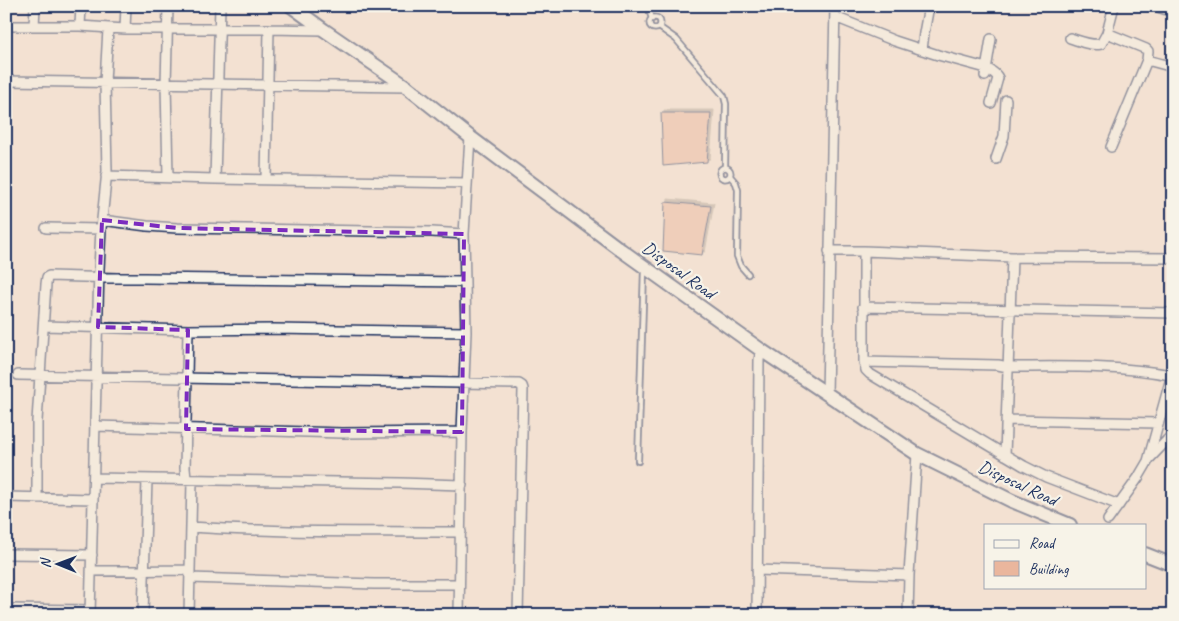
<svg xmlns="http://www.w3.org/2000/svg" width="1179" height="621" viewBox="0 0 1179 621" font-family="Caveat,sans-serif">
  <defs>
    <filter id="shadow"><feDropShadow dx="3" dy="-3" stdDeviation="0" flood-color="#0004"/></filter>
  </defs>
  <rect width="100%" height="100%" fill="#f3e1d2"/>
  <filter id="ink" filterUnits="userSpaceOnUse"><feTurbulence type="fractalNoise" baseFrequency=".02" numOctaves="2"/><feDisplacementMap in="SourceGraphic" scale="10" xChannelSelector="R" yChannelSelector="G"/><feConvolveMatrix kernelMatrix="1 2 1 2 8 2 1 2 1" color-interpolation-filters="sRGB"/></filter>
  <g filter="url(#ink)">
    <path fill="#eab69d" stroke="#1b2f5e" filter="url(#shadow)" d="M 661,113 L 711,113 L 707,162 L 663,166 Z
      M 665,202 L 711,206 L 702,255 L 663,251 Z"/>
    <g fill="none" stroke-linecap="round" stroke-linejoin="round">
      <g stroke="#1b2f5e" stroke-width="8">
        <path id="lane" d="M 648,6 L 652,19
          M649.5 23a5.5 5.5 0 1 1 11 0a5.5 5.5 0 1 1-11 0Z
          M 659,27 L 676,39 L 724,96 L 726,104 L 725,167
          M719.5 173a5.5 5.5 0 1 1 11 0a5.5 5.5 0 1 1-11 0Z
          M 730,176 L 736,183 L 738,190 L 737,256 L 741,266 L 748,274
          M 638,461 L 644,270"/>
      </g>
      <g stroke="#1b2f5e" stroke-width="12">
        <path id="street" d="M 168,6 L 166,84 L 168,177
          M 1155,6 L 1173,12
          M 835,17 L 895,41 L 938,55 L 986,68 C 991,71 996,73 998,78 L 991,103
          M 6,26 L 80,26 L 125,29 L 269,29 L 323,30
          M 34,26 L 35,6
          M 80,26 L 81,6
          M 125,29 L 126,6
          M 1107,33 L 1146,49 L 1148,51 L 1147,60 L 1111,147
          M 1070,38 C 1080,41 1091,46 1101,44 L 1107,33 L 1114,6
          M 922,50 L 924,33 L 929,6
          M 1147,60 L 1173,67
          M 985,76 L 991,39
          M 6,81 L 406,87
          M 996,159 L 1004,136 L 1006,100
          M 106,176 L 215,179 L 467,183
          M 215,179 L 220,6
          M 266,179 L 269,29
          M 102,220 L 147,226 L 177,228 L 432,232 L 464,234
          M 46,228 L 101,229
          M 829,251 L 864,251 L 864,362 L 866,370 L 870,374 L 1024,466 L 1046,477 L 1119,505
          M 864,251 L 1012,257 L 1173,258
          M 863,307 L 1173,313
          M 44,326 L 188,330 L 274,329 L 466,332
          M 188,330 L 185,468 L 186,478 L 192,481 L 189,615
          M 864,362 L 998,365 L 1008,367 C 1063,367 1118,365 1171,375
          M 18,375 L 519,384 L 522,386 L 523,389 L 518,615
          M 827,394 L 835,6
          M 1006,420 L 1158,423
          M 95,426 L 342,433 L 462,432
          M 1005,455 L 1012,257
          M 1149,459 L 1173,434
          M 94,478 L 400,483 L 462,485
          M 6,497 L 93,499
          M 37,498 L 37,421 L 46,284 L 47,277 L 49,276 L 117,278 L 145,278 L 464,282
          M 1108,520 L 1138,478 L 1148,461 L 1173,371
          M 191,527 C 281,533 371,531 461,532
          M 6,554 L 92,555
          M 757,570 L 909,575
          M 91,571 L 190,570
          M 190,578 L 374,584 L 459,584
          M 6,609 L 90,610
          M 90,615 L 99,269 L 101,229 L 107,171 L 105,82 L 108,29
          M 143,615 L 147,479
          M 459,615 L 462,432 L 466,332 L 464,234 L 470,137
          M 757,615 L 759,360 L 761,350
          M 908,615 L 909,575 L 917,454"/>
      </g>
      <g stroke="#1b2f5e" stroke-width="16">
        <path id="secondary" d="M 291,6 L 324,30 L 407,87 L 470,137 L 621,250 L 761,350 L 917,454 L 1012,501 L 1070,525
          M 1145,554 L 1173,565"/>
      </g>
      <use href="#lane" stroke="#f7f3e8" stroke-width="4.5"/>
      <use href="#street" stroke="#f7f3e8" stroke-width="9"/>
      <use href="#secondary" stroke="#f7f3e8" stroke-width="12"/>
    </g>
  </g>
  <path d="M0 0H1179V621H0ZM 102,220 L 177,228 L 464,234 L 462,432 L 186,429 L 188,330 L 98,327 Z" fill="#f3e1d2" fill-opacity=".55" fill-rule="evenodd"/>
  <path fill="none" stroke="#7b2cbf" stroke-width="4" stroke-dasharray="10 6" stroke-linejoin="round" d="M 102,220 L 177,228 L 464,234 L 462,432 L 186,429 L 188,330 L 98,327 Z"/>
  <g text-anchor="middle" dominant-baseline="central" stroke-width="4.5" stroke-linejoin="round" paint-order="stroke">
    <g font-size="18" fill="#1b2f5e" stroke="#f7f3e8">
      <text transform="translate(679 270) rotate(36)">Disposal Road</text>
      <text transform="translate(1018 483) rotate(25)">Disposal Road</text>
    </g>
  </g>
  <rect width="1179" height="621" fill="none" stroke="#f7f3e8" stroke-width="25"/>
  <rect x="12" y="12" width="1154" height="596" fill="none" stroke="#1b2f5e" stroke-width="2" filter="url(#ink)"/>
  <rect x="984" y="524" width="162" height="65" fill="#f7f3e8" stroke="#9fa5b1"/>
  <rect x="994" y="540" width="25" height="8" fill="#f7f3e8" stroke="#9fa5b1"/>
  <text x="1029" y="548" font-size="15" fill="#1b2f5e">Road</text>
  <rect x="994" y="561" width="25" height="15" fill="#eab69d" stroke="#9fa5b1"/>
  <text x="1029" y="574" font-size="15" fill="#1b2f5e">Building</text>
  <g transform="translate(58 564) rotate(271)" stroke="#f7f3e8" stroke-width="4" paint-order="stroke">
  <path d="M0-4L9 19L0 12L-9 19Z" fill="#1b2f5e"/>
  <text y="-8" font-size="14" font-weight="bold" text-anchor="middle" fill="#1b2f5e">N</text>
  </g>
</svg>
